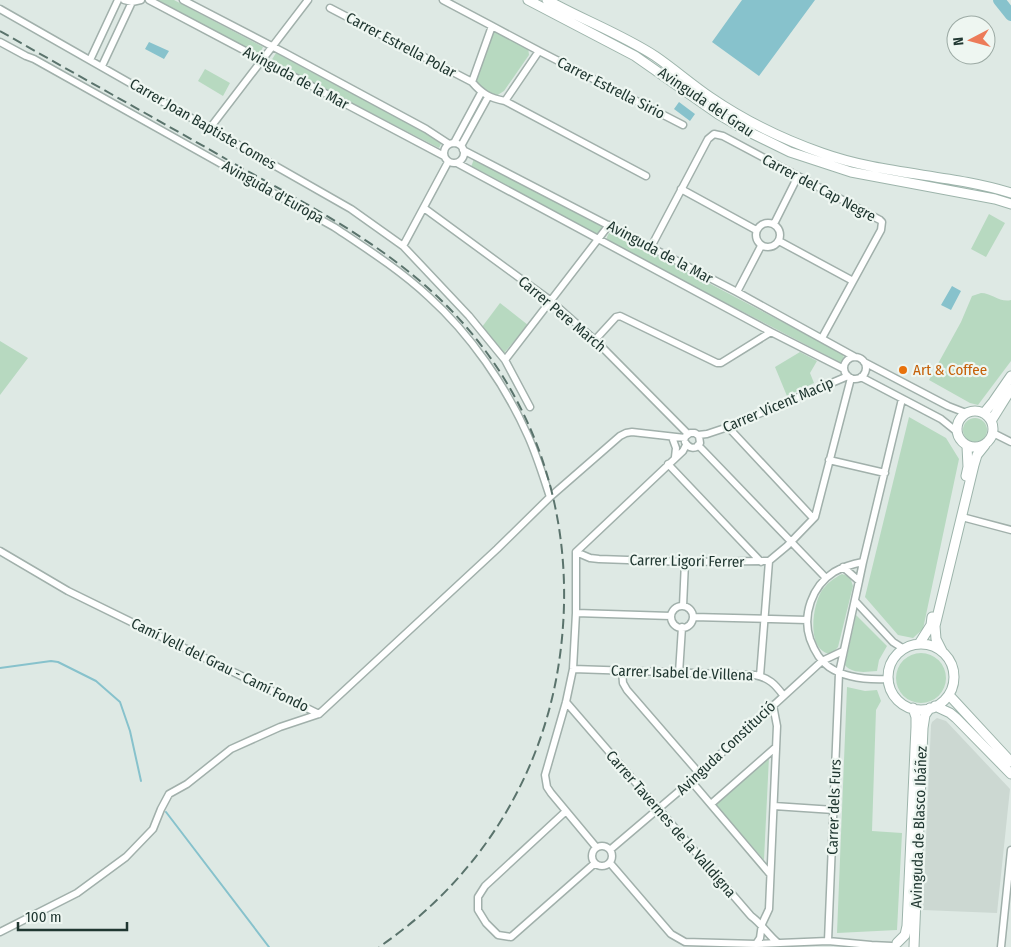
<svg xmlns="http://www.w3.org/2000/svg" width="1011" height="947" viewBox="0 0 1011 947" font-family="'Fira Sans Condensed',sans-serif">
  <rect width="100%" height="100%" fill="#dee9e4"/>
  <path fill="#ccd8d2" d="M 937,718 L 946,721 L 1010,789 L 997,913 L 923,910 L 931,725 L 932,722 Z"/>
  <path fill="#b7d9c0" d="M 155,0 L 174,0 L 263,47 L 259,55 Z
    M 497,31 L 528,47 L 529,55 L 504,91 L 496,96 L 485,92 L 476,84 L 480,67 L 493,33 Z
    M 276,53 L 442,142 L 439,148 L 271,61 Z
    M 205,69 L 230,83 L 223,96 L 198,81 Z
    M 474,159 L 602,224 L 605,228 L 597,235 L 471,167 Z
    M 989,214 L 1005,223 L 986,257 L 971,249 Z
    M 612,232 L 843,354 L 844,358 L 841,363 L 607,241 L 607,237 L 609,233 Z
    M 981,293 C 992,293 1000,303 1011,300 L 1011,361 L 978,405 L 970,403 L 929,380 L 961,322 L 972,296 Z
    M 500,303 L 528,325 L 504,353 L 482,327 Z
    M 0,341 L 28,358 L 0,395 Z
    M 800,352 L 817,361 L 810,373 L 814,383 L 787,396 L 775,367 Z
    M 909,417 L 946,438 L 959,459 L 923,629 L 913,638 L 898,635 L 865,597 Z
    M963 430a12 12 0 1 1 24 0a12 12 0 1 1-24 0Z
    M 842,574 L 850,577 L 853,586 L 838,647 L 832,654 C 806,653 812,607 821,592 C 826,584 834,578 842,574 Z
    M 856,615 L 887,646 L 879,660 L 877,671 C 866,672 852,674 845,665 Z
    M896 678a25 25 0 1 1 50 0a25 25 0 1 1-50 0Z
    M 847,687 L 865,691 L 877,690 L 881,701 L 876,710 L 872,831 L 902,833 L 897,930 L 837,933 Z
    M 769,757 L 764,860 L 715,804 Z"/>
  <path fill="#87c2cc" d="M 742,0 L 815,0 L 759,76 L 712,42 Z
    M 149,42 L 169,51 L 164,59 L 145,49 Z
    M 679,102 L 695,114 L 690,121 L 674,109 Z
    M 952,286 L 961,291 L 951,310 L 941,305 Z"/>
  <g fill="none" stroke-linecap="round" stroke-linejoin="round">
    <path stroke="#87c2cc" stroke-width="2" d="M 0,668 L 51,661 L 58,662 L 96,681 L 120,702 L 130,731 L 141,781
      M 166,812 L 269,947"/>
    <path stroke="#87c2cc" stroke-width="12" d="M 999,0 L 1011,15"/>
    <g stroke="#a1b0ab" stroke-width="9">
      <path id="street" d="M 124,0 L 132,2 L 141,0
        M 149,0 L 444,156
        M 183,0 L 285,53 L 426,129 L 449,144
        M 443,0 L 492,26
        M 330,8 L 472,82 C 482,94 490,98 505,101 L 539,51 L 492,26 L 472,82
        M 0,9 L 351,209 L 403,246 L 469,316 L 505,360 L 530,407
        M 0,42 L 26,56 L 34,59 L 334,227 C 367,249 400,270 429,297 C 470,334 506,386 528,436 C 537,456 543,476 550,497
        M 539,51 L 683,125
        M 90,60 L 118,0
        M 102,66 L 132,2
        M 505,101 L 646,176
        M 210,128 L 308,0
        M 454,143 L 481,93
        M444 153a10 10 0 1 1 20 0a10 10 0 1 1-20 0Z
        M 461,146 L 488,97
        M 463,150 L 737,292 L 855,357
        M 457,163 L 771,332 L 844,369
        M 681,189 L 756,230
        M 424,208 L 551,301 L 595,340 L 688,434
        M756 235a12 12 0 1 1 24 0a12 12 0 1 1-24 0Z
        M 774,224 L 798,176
        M 779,241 L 853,281
        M 403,246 L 448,162
        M 651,247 L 708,139 L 714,134 L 723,136 L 880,220 L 882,222 L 881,230 L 822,338
        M 737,292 L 761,246
        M 595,340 L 616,317 L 620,316 L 717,363 L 721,363 L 771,332
        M844 368a11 11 0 1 1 22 0a11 11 0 1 1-22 0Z
        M 505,360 L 609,225
        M 864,362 L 948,406 L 966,413
        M 861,377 L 941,419 L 956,431
        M 728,427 L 813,518
        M 993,433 L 1011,442
        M 698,435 L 707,434 L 728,427 L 848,376
        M 672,437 L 676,448 L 675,457
        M 685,442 C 689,449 696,450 700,443 L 699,436 L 695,433 L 690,433 L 686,436
        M 698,445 L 826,578
        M 829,460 L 885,473
        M 668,464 L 761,562
        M 962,517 L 1011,530
        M 0,551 L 68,591 L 319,714
        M 576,552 L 590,558 L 599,559 L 685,562 L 769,561 L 787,546 L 815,517 L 851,378
        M 576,552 L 576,613 L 573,669 L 566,702 L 545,775 L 547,787 L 551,793 L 596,847
        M 576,552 L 683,451 L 686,445
        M 859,581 L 863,562
        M 856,602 L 893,642 L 904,649
        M 683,606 L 685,562
        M671 617a11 11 0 1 1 22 0a11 11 0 1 1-22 0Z
        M 576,613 L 671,616
        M 693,617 L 807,620
        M 573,669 L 755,675 C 769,678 775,684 783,695
        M 622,671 L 623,683 L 627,690 L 699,773
        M 679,673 L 682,627
        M 760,676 L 769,561
        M 889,679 C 870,680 845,678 829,667 C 820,661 814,650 810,639 C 802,615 812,586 834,572 C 843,567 852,564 863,562 L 902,399
        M 566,702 L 751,916 C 762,924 768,935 778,943
        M 691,781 L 770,874
        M 711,804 L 776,747
        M 774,806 L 834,810
        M 565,812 L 485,886 L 478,897 L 478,910 L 486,923 L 498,935 L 511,937 L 595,863
        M592 856a10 10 0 1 1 20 0a10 10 0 1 1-20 0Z
        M 611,849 L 691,781 L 822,661 L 843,651
        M 610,863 L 671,934 L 685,942 L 756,944 L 828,941 L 871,945 L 874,947
        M 0,932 L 77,893 L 126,857 L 153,829 L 161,809 L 169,794 L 187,784 L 231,749 L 280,727 L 319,714 L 497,549 L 550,497 L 620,436 L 626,433 L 632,432 L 685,438
        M 828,941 L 839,673 L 859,581 L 843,567
        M 756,944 L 760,938 L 762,924 L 769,909 L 777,726 L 773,705
        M 871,945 L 892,946
        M 1001,947 L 1011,850"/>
    </g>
    <g stroke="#9db4ab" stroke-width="11">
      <path id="secondary" d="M 528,0 L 635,56 L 718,114 L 747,131 L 790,152 L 851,172 L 995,199 L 1011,204
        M 547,0 C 583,20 621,34 655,56 C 674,69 691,84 710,97 C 745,121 782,139 822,153 C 883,175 950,174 1011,193
        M957 429a18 18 0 1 1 36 0a18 18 0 1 1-36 0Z
        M 984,413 L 993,402 L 1011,376
        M 991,421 L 1011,389
        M 966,476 L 968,467 L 967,446
        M 919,644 L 931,625 L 932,617
        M888 677a33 33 0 1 1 66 0a33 33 0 1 1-66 0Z
        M 942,651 L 936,639 L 935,626 L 974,465 L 977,455 L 985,445
        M 949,695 L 1011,762
        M 935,706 L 950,713 L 956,718 L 1011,774
        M 897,943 L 905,935 L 907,926 L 916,727 L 916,717 L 913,708
        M 914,947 L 923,728 L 925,715 L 930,708"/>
    </g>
    <use href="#street" stroke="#fff" stroke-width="6"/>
    <use href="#secondary" stroke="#fff" stroke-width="9"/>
    <path stroke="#5a736c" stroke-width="2" stroke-dasharray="10 5" stroke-linecap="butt" d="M 0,31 C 75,74 151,116 226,159 C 290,195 357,229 414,276 C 536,376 585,526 556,680 C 535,789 472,884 379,947"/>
  </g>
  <circle fill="#e8710a" stroke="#eef6f1" stroke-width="2" cx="903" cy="370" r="5"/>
  <g text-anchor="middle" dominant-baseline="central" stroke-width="4.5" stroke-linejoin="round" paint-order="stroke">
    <g font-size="15" fill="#203731" stroke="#eef6f1">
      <text transform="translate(401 45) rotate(28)">Carrer Estrella Polar</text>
      <text transform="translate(296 78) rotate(28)">Avinguda de la Mar</text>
      <text transform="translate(611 88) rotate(27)">Carrer Estrella Sirio</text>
      <text transform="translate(706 102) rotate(34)">Avinguda del Grau</text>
      <text transform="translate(203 124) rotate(30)">Carrer Joan Baptiste Comes</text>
      <text transform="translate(819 188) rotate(28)">Carrer del Cap Negre</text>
      <text transform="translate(273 192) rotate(29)">Avinguda d'Europa</text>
      <text transform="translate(660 252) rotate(28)">Avinguda de la Mar</text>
      <text transform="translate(562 314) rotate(40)">Carrer Pere March</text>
      <text transform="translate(778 405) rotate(-23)">Carrer Vicent Macip</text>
      <text transform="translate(687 561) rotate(1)">Carrer Ligori Ferrer</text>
      <text transform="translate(220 665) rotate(26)">Camí Vell del Grau - Camí Fondo</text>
      <text transform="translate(682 673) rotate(2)">Carrer Isabel de Villena</text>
      <text transform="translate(726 748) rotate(-43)">Avinguda Constitució</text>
      <text transform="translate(834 807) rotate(-88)">Carrer dels Furs</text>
      <text transform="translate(671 824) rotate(49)">Carrer Tavernes de la Valldigna</text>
      <text transform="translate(919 827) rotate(-88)">Avinguda de Blasco Ibáñez</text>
    </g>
    <g font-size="15" fill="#c56008" stroke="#eef6f1" text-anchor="start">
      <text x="913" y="370">Art &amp; Coffee</text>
    </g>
  </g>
  <g transform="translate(971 40) rotate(264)"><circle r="24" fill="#eef6f1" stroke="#9caaa4"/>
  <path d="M0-4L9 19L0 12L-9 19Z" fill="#ec7b59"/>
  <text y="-8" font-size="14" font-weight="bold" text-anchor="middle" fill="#203731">N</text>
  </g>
  <path d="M18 922v8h109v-8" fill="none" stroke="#203731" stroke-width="2.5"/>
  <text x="25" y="922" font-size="15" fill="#203731" stroke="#eef6f1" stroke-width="4" paint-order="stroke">100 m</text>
</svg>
